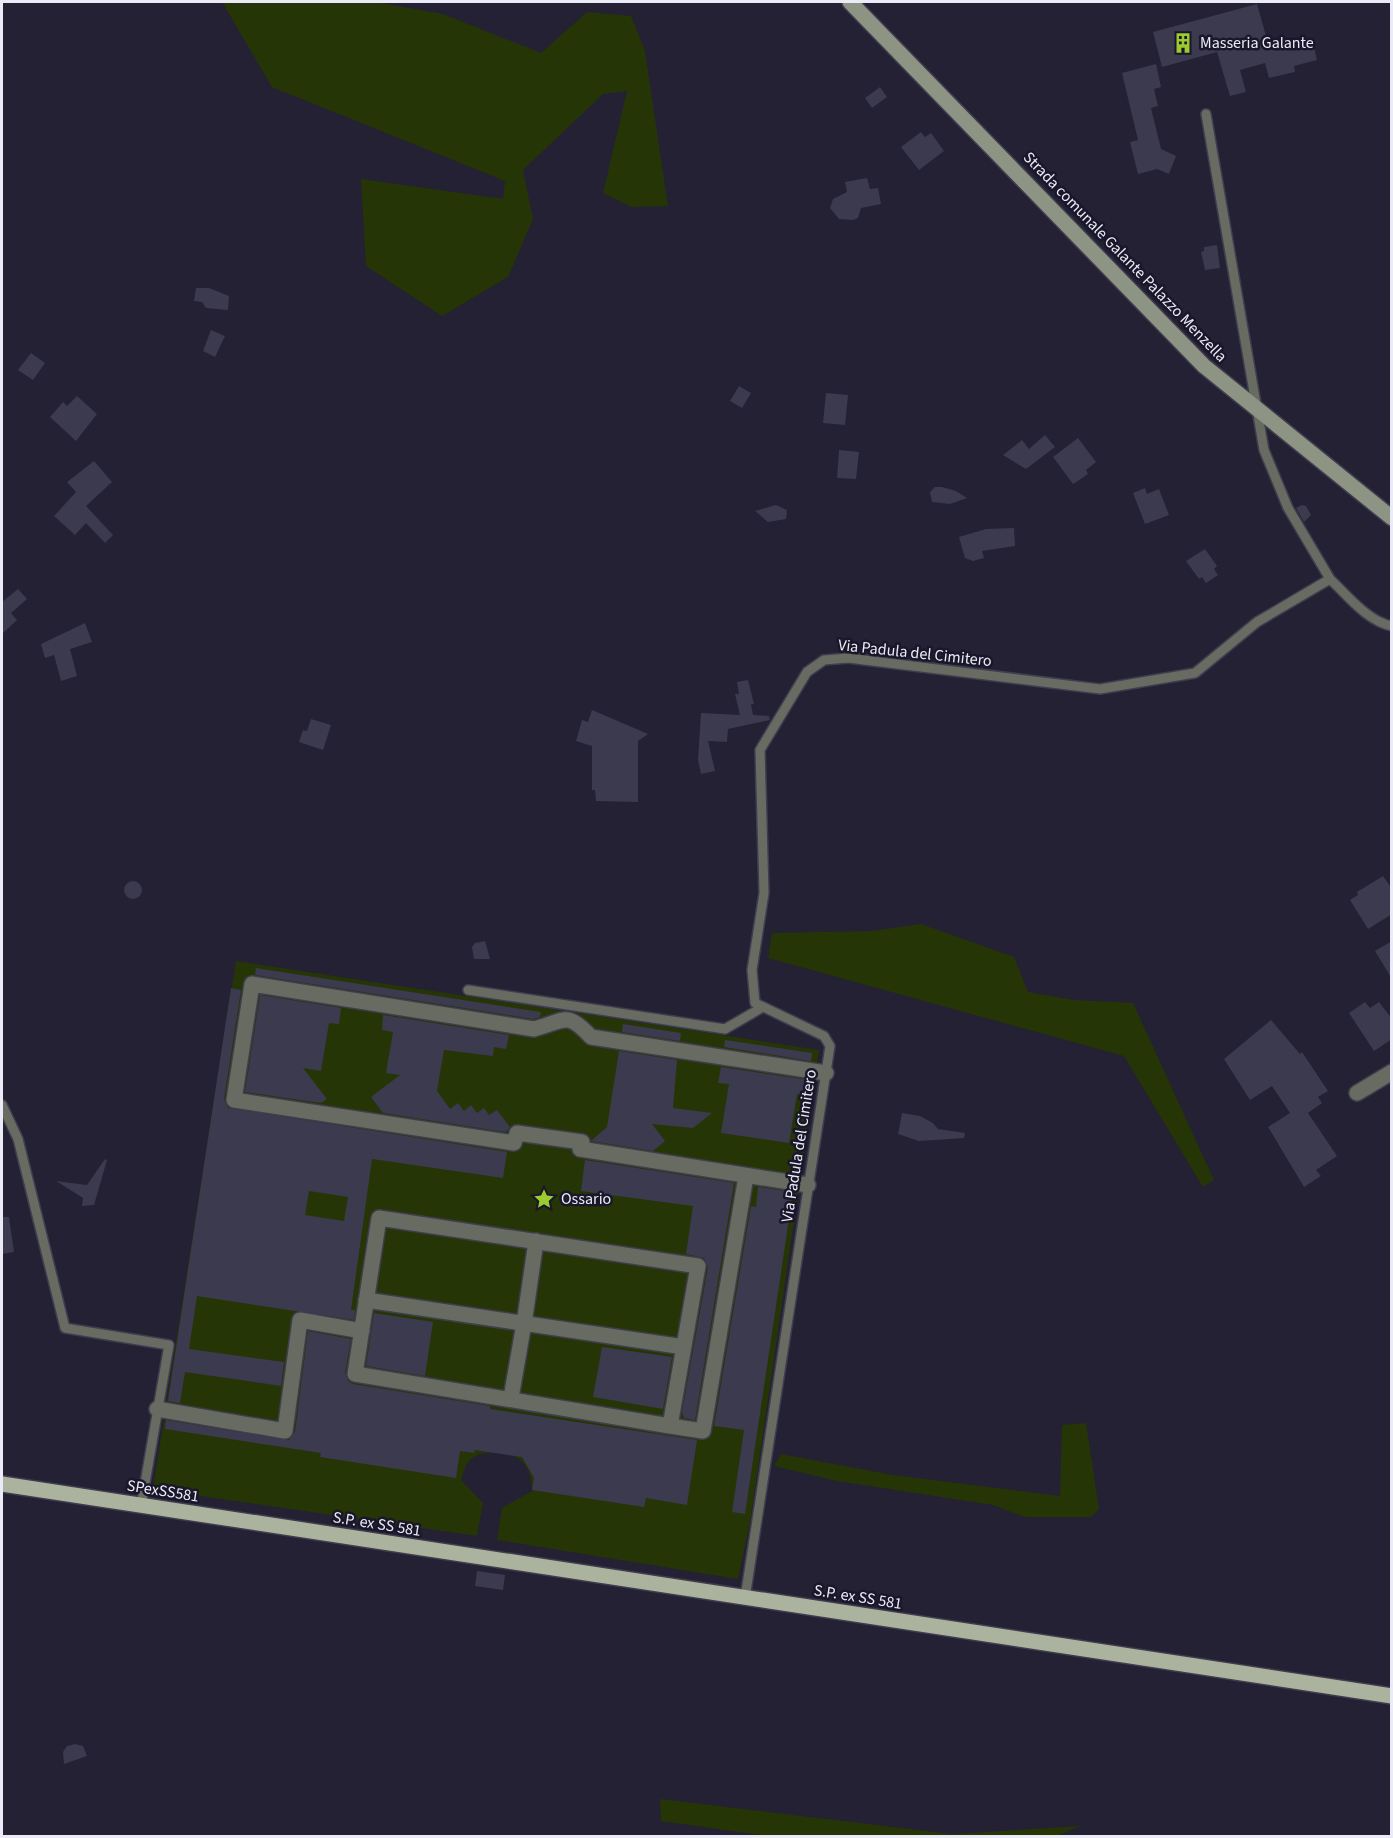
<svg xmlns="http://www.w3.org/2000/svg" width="1393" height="1838" viewBox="0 0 1393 1838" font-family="'Source Sans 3',sans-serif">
  <rect width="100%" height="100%" fill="#232133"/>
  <path fill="#263506" d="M 222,2 L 376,2 L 443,14 L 541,53 L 587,12 L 631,16 L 645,51 L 668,206 L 631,207 L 603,193 L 627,91 L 603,94 L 523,170 L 533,219 L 508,277 L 442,316 L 366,266 L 361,179 L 503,199 L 505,181 L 272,87 Z
    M 921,924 L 1014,957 L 1028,992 L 1074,1000 L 1133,1003 L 1214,1180 L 1203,1187 L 1124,1056 L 768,958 L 772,933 L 872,931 Z
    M 236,961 L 819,1050 L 750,1522 L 738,1579 L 497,1540 L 502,1508 L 532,1491 C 531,1480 531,1472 524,1464 C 514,1450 478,1448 468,1462 C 465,1467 463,1474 461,1480 L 483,1503 L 477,1536 L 153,1489 Z
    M 1086,1423 L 1099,1509 L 1091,1517 L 1025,1517 L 993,1505 L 837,1481 L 774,1466 L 781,1454 L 893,1475 L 1060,1496 L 1062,1425 Z
    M 660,1799 L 951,1834 L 1081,1826 L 1057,1836 L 767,1836 L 661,1821 Z"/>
  <path fill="#3c3a4e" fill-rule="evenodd" d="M 1257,4 L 1270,50 L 1312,39 L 1317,60 L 1294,66 L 1295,72 L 1269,78 L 1265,63 L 1240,70 L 1246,92 L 1230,96 L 1217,52 L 1162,67 L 1153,32 Z
    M 1156,64 L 1161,87 L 1154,89 L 1158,106 L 1151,108 L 1161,149 L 1176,156 L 1169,174 L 1157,169 L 1138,174 L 1130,142 L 1138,140 L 1122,73 Z
    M 880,87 L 887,97 L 872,108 L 865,98 Z
    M 921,132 L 925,137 L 931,133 L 944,151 L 919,170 L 901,147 Z
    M 867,178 L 870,189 L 878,188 L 881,204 L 861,208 L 858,218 L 853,220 L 839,219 L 830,208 L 833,199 L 847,192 L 845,182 Z
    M 1217,245 L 1220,268 L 1205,270 L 1201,252 L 1204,251 L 1204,247 Z
    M 196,288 L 209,288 L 229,296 L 228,310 L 206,308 L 202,302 L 194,301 Z
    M 211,330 L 225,336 L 215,357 L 203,351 Z
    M 31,353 L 45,363 L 33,380 L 18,370 Z
    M 739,386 L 751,393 L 742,408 L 730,401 Z
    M 826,393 L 848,395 L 845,425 L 823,423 Z
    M 77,396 L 97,414 L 76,441 L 50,417 L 63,402 L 67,406 Z
    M 1045,435 L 1055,447 L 1026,469 L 1003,455 L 1022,440 L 1029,449 Z
    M 1078,438 L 1096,462 L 1086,470 L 1088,474 L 1073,484 L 1053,457 Z
    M 839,450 L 859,452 L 856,479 L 837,478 Z
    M 94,461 L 112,482 L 86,506 L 113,535 L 105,543 L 86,523 L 75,535 L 54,516 L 76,492 L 67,482 Z
    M 942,487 L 956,491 L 967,498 L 950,504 L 932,502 L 930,492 L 935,487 Z
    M 1145,488 L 1147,494 L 1159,489 L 1169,515 L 1145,524 L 1133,493 Z
    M 776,505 L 787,510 L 786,519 L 768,522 L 755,511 Z
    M 1302,505 L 1306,506 L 1311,515 L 1304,522 L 1296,508 Z
    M 1014,528 L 1015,546 L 982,551 L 984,558 L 973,561 L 965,558 L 959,537 L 986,529 Z
    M 1205,549 L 1217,566 L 1214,569 L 1218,575 L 1206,583 L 1202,577 L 1199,579 L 1186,561 Z
    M 18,589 L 27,599 L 11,613 L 17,620 L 2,634 L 2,602 Z
    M 85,623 L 92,642 L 70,649 L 77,676 L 61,681 L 54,655 L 45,658 L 41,644 Z
    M 748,680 L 754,704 L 751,704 L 753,715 L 769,716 L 770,720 L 728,729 L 727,742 L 708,741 L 715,771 L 701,774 L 698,760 L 701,713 L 740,715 L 735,694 L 739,694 L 737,682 Z
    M 592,710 L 648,734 L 638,741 L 638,802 L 596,801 L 595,790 L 592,790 L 592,746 L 576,741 L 582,720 L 588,722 Z
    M 311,719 L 331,725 L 323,750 L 299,742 L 303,730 L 307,731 Z
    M 1383,876 L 1392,889 L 1392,914 L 1368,929 L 1350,900 L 1358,895 L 1357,892 Z
    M124 890a9 9 0 1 1 18 0a9 9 0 1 1-18 0Z
    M 485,941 L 490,959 L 474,959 L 472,947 L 475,943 Z
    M 1392,941 L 1392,979 L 1375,951 Z
    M 256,968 L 541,1012 L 540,1017 L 533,1019 L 255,975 Z
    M 231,988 L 241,990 L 224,1099 L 228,1108 L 507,1152 L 503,1178 L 372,1159 L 351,1310 L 355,1310 L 354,1320 L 197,1296 L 189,1349 L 284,1362 L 281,1386 L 185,1372 L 180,1403 L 168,1401 ZM 309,1191 L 348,1197 L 344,1221 L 305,1215 Z
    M 260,995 L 341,1008 L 339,1024 L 329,1023 L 321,1071 L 303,1068 L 327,1099 L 321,1103 L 245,1092 Z
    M 1365,1002 L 1370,1008 L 1379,1002 L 1392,1019 L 1392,1039 L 1374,1051 L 1349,1013 Z
    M 383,1015 L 509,1035 L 506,1049 L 494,1047 L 493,1056 L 444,1050 L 437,1091 L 450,1109 L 458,1103 L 464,1111 L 471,1105 L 477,1113 L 484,1108 L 489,1115 L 497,1110 L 510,1127 L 508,1130 L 505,1132 L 383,1113 L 371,1097 L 400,1075 L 386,1073 L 393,1032 L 382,1030 Z
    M 1271,1020 L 1300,1054 L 1302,1052 L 1328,1091 L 1318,1097 L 1322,1103 L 1308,1113 L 1337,1156 L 1316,1170 L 1321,1176 L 1304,1187 L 1268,1127 L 1290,1113 L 1272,1086 L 1250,1100 L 1224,1059 Z
    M 623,1024 L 681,1033 L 680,1041 L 622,1032 Z
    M 725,1040 L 812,1053 L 811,1061 L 724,1047 Z
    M 619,1051 L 677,1060 L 673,1108 L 712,1113 L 693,1128 L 652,1124 L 665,1141 L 653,1151 L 591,1141 L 607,1127 Z
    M 721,1067 L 808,1080 L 806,1096 L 797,1094 L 789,1143 L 721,1133 L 729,1084 L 718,1083 Z
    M 902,1113 L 920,1116 L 933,1123 L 938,1129 L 965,1133 L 964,1138 L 919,1141 L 898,1134 Z
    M 105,1159 L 107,1160 L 94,1205 L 82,1206 L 83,1198 L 56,1181 L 87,1185 Z
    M 585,1160 L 734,1183 L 695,1420 L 684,1418 L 682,1412 L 708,1267 L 704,1258 L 686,1254 L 693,1206 L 581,1191 Z
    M 758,1187 L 793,1192 L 745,1514 L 732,1512 L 744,1430 L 714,1426 L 751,1206 L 756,1207 Z
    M 2,1217 L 9,1217 L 14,1252 L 2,1254 Z
    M 374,1313 L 433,1322 L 425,1376 L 366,1366 Z
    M 308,1331 L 351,1339 L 345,1373 L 348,1381 L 353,1384 L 490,1406 L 490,1409 L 697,1440 L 687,1505 L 646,1498 L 644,1507 L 532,1490 L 534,1478 L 522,1457 L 475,1450 L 474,1453 L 460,1451 L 456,1478 L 320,1457 L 321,1453 L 165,1429 L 166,1420 L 289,1440 L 295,1432 Z
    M 602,1347 L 672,1357 L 663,1409 L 593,1397 Z
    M 477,1571 L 505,1575 L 503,1590 L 475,1586 Z
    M 75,1744 L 83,1746 L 87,1756 L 64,1764 L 63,1752 L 67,1746 Z"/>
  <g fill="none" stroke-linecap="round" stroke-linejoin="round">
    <g stroke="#3f3d4e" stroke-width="12">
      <path id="lane" d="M 1206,114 L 1264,450 L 1288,508 L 1330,579
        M 468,990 L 725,1029 L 763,1007
        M 2,1105 L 18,1139 L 65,1328 L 169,1345 L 141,1506
        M 745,1598 L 830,1046 L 824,1036 L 755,1003 L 752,970 L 764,893 L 760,750 L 807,672 L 824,660 L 848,658 L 1100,689 L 1195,673 L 1257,622 L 1330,579 C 1347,595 1368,622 1392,626"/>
    </g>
    <g stroke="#3f3d4e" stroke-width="18">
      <path id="street" d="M 1357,1093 L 1392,1072
        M 808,1185 L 580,1149 L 582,1142 L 517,1133 L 514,1143 L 234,1100 L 252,984 L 534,1029 C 565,1021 566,1010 591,1037 L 826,1073
        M 379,1218 L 698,1266 L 670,1426 L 355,1374 Z
        M 366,1300 L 684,1347
        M 524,1324 L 536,1241
        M 511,1398 L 523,1329
        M 157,1409 L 285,1431 L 300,1320 L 362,1331
        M 670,1426 L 703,1431 L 746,1176"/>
    </g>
    <g stroke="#3f3d4e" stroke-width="18">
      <path id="secondary" d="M 850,2 L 1204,366 L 1392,518"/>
    </g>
    <g stroke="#3f3d4e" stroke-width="18">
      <path id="primary" d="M 2,1484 L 1392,1696"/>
    </g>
    <use href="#lane" stroke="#676b61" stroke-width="9"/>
    <use href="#street" stroke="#676b61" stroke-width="15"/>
    <use href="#secondary" stroke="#8d9484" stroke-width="15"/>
    <use href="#primary" stroke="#abb39f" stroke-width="15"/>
  </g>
  <defs>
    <g id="building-bare" transform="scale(1.62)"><path d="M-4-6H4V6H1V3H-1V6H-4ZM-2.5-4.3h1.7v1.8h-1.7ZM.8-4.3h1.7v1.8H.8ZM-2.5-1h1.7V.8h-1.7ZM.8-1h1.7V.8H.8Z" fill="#9cca31" stroke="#191729" stroke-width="2.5" paint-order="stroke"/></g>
    <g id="sight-bare" transform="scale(1.62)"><path d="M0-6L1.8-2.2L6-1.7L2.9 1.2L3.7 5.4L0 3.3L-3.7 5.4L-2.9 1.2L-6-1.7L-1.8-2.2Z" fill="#9cca31" stroke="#191729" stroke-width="2.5" paint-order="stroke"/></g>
  </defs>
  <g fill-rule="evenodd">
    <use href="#building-bare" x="1183" y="43"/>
    <use href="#sight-bare" x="544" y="1199"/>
  </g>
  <g text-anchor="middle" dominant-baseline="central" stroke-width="5" stroke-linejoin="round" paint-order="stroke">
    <g font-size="16" fill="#ebebf7" stroke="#191729" text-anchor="start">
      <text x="1200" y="43">Masseria Galante</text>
      <text x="561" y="1199">Ossario</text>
    </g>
    <g font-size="16" fill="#ebebf7" stroke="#191729">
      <text transform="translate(1125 257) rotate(46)">Strada comunale Galante Palazzo Menzella</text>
      <text transform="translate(915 653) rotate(6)">Via Padula del Cimitero</text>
      <text transform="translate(799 1146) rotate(-81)">Via Padula del Cimitero</text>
      <text transform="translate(163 1491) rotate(9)">SPexSS581</text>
      <text transform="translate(377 1524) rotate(9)">S.P. ex SS 581</text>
      <text transform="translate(858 1597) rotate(9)">S.P. ex SS 581</text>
    </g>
  </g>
  <rect width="1393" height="1838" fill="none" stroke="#ebebf7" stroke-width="6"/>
</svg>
